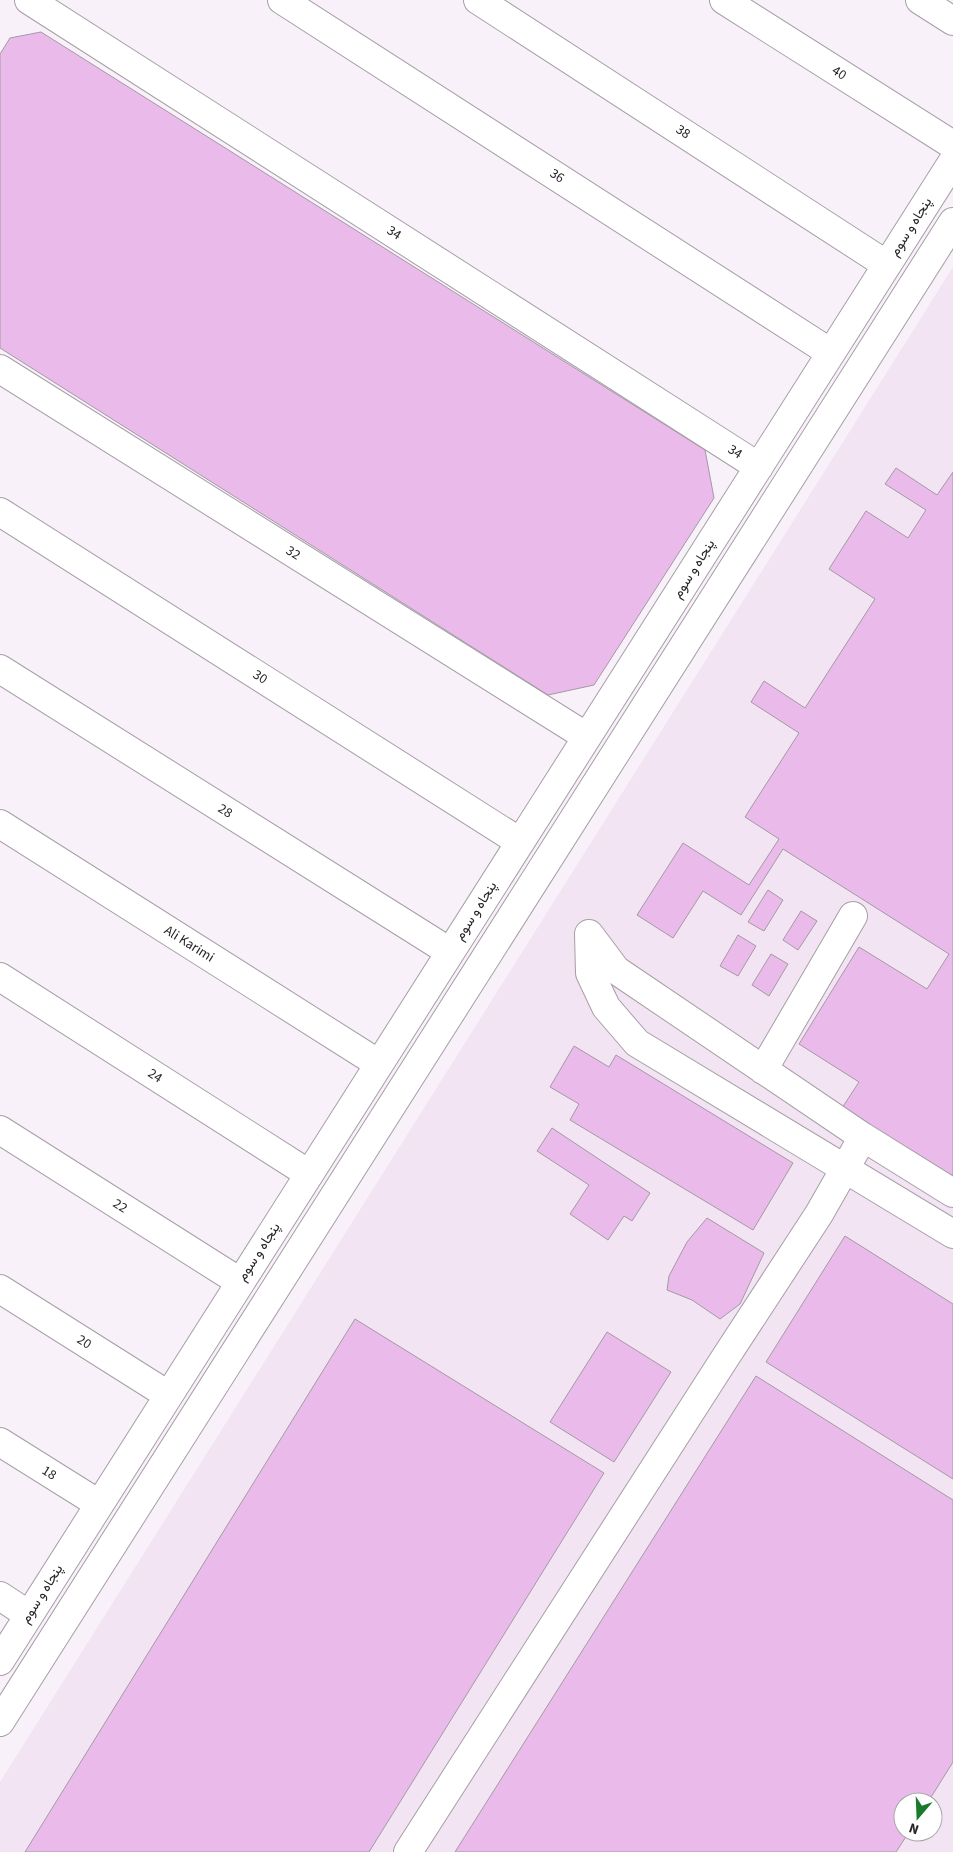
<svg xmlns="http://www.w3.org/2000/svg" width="953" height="1852" viewBox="0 0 953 1852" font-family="'Source Sans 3',Vazirmatn,sans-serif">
  <rect width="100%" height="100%" fill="#f9f1f9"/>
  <path fill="#f2e4f2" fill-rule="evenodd" d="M 953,267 L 953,1852 L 0,1852 L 0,1782 ZM 903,1802 L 933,1802 L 933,1832 L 903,1832 Z"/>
  <path fill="#eabbea" stroke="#a29aa2" d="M 41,32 L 705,450 L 714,498 L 594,685 L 548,695 L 0,348 L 0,54 L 10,38 Z
    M 896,468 L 937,495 L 953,472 L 953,1177 L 842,1108 L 859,1082 L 799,1044 L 859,947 L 927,989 L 949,954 L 783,849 L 741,915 L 703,891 L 673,938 L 637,915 L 683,843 L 749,885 L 779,839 L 745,817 L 799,733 L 751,702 L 764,681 L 805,708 L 875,599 L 829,569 L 866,511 L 908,538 L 926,510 L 885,484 Z
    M 768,890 L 783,900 L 764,931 L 748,922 Z
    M 801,911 L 817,921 L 798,950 L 783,940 Z
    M 738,935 L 756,946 L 738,976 L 720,966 Z
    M 771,954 L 788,964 L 769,996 L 752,985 Z
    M 574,1046 L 609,1067 L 616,1055 L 793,1163 L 753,1230 L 570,1120 L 579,1104 L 550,1087 Z
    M 552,1128 L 650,1193 L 632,1221 L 624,1216 L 608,1240 L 570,1214 L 589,1185 L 537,1151 Z
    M 707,1218 L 764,1253 L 740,1304 L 720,1319 L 692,1300 L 667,1290 L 669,1276 L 687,1242 Z
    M 845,1236 L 953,1304 L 953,1479 L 766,1362 Z
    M 355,1319 L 604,1473 L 369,1852 L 25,1852 Z
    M 607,1332 L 671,1372 L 614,1462 L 550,1422 Z
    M 756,1376 L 953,1500 L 953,1762 L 928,1802 L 903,1802 L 903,1832 L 909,1832 L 896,1852 L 455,1852 Z"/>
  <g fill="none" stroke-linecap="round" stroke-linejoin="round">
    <g stroke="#a69fa6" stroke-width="30">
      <path id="minor" d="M 29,0 L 759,467
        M 282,0 L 831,353
        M 478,0 L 887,265
        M 724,0 L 953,145
        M 920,0 L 953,21
        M 0,369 L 587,737
        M 0,512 L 520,842
        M 0,669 L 450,952
        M 0,824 L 379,1064
        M 589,934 L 590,973 L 606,1007 L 637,1043 L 953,1234
        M 589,934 L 616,970 L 863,1137 L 953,1193
        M 0,977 L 309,1174
        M 763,1070 L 853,916
        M 0,1130 L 240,1282
        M 0,1289 L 168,1395
        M 0,1442 L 99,1504
        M 0,1596 L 29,1615
        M 0,1661 L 953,161
        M 0,1722 L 953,222
        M 408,1852 L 725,1358 L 819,1214 L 863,1137"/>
    </g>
    <use href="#minor" stroke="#fff" stroke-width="28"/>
  </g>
  <g text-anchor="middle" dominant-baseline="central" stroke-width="4" stroke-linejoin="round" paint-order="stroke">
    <g font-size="14" fill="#282428" stroke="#fff">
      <text transform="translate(839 73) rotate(32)">40</text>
      <text transform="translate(683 132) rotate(33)">38</text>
      <text transform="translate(557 176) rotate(33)">36</text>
      <text transform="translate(911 227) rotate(-58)">پنجاه و سوم</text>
      <text transform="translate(394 233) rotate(33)">34</text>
      <text transform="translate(735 452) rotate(33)">34</text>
      <text transform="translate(293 553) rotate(32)">32</text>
      <text transform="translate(694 569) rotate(-58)">پنجاه و سوم</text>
      <text transform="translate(260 677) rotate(32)">30</text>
      <text transform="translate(225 811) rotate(32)">28</text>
      <text transform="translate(476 911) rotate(-58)">پنجاه و سوم</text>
      <text transform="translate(189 944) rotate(32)">Ali Karimi</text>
      <text transform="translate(155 1076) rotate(33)">24</text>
      <text transform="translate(120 1206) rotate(32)">22</text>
      <text transform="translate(259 1252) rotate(-57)">پنجاه و سوم</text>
      <text transform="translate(84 1342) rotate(32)">20</text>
      <text transform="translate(49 1473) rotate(32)">18</text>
      <text transform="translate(42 1594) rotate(-58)">پنجاه و سوم</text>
    </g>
  </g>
  <g transform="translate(918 1817) rotate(199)"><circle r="24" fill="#ffffff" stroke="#a9a7a9"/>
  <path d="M0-4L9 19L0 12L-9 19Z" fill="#197a2c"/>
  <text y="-8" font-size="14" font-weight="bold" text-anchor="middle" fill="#282428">N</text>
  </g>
</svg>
